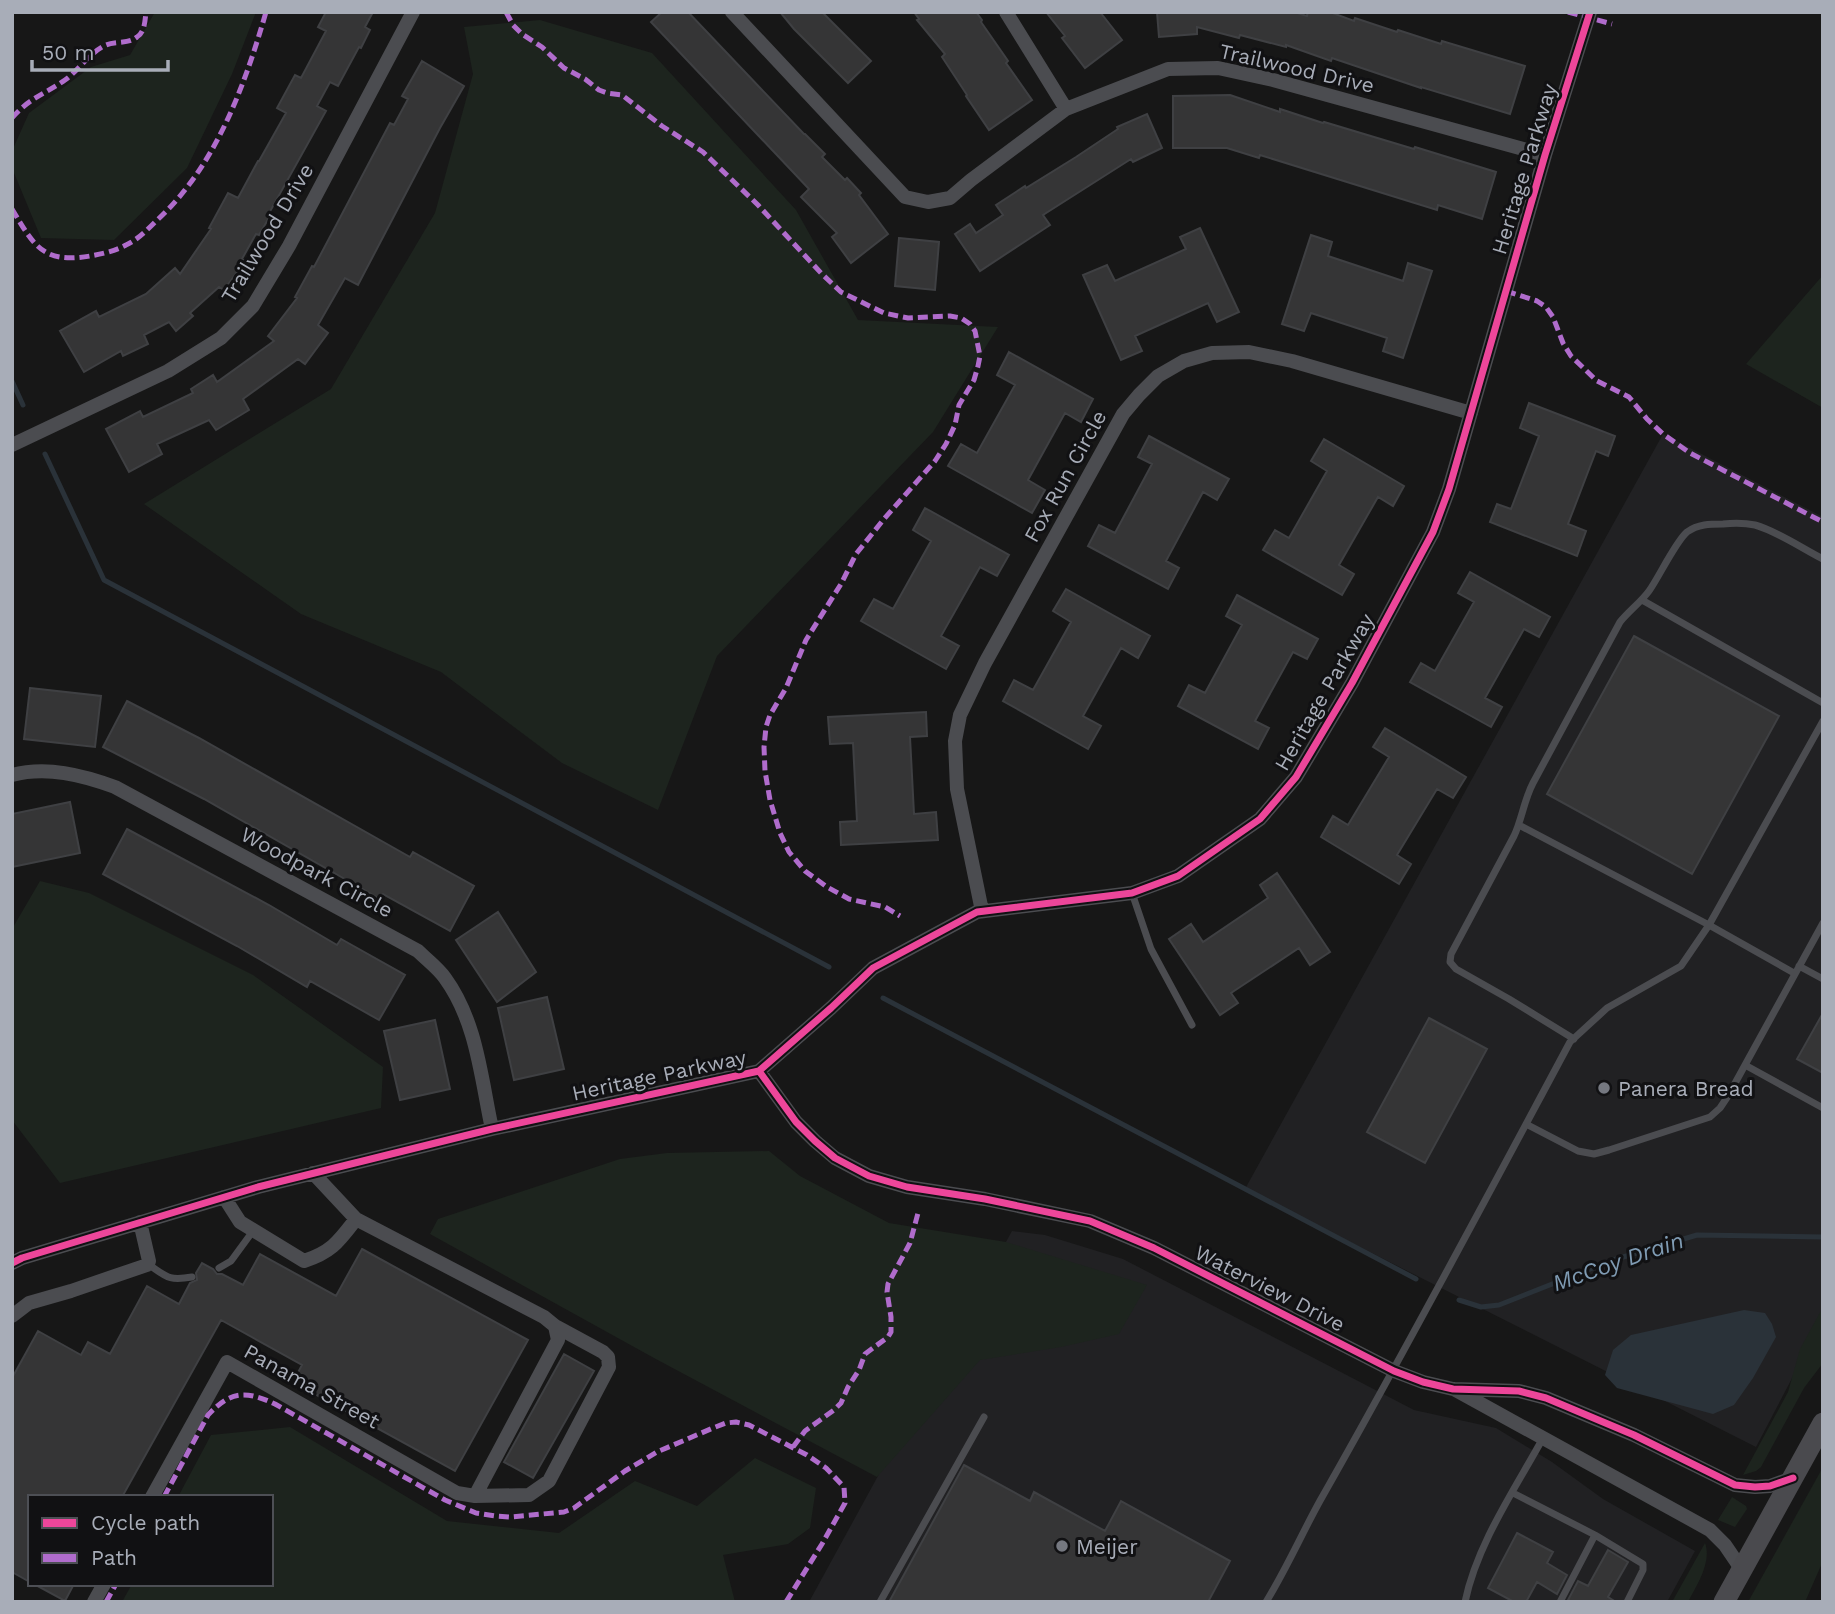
<svg xmlns="http://www.w3.org/2000/svg" width="1835" height="1614" viewBox="0 0 1835 1614" font-family="'Work Sans',sans-serif">
  <rect width="100%" height="100%" fill="#171717"/>
  <path fill="#212123" d="M 1663,434 L 1823,517 L 1823,1319 L 1756,1447 L 1245,1189 Z
    M 1012,1231 L 1045,1235 L 1123,1259 L 1414,1410 L 1496,1428 L 1552,1462 L 1603,1499 L 1695,1551 L 1667,1602 L 809,1602 Z"/>
  <path fill="#1d241e" d="M 155,12 L 256,12 L 232,74 L 187,168 L 114,240 L 41,238 L 12,168 L 12,151 L 29,113 L 91,67 L 130,55 Z
    M 540,20 L 652,53 L 796,210 L 858,320 L 998,327 L 933,432 L 717,656 L 658,810 L 562,763 L 441,672 L 301,614 L 144,504 L 331,389 L 435,213 L 473,74 L 464,27 Z
    M 1823,275 L 1823,408 L 1746,364 Z
    M 40,881 L 89,893 L 253,975 L 383,1067 L 381,1108 L 60,1183 L 12,1120 L 12,929 Z
    M 769,1151 L 800,1176 L 889,1223 L 1006,1242 L 1147,1285 L 1119,1334 L 1061,1347 L 980,1360 L 877,1477 L 654,1358 L 430,1234 L 438,1219 L 620,1159 L 667,1153 Z
    M 1823,1307 L 1823,1363 L 1804,1388 L 1761,1467 L 1756,1471 L 1743,1475 L 1788,1392 L 1800,1349 Z
    M 290,1427 L 447,1521 L 559,1533 L 635,1481 L 697,1506 L 755,1458 L 816,1488 L 810,1528 L 788,1544 L 723,1555 L 735,1602 L 122,1602 L 132,1584 L 271,1584 L 271,1497 L 178,1497 L 211,1435 Z
    M 1823,1467 L 1823,1561 L 1805,1602 L 1748,1602 Z
    M 1732,1497 L 1746,1506 L 1747,1509 L 1735,1527 L 1718,1520 Z
    M 1705,1543 C 1712,1562 1697,1585 1688,1602 L 1672,1602 Z"/>
  <path fill="#2a3239" d="M 1744,1310 L 1765,1313 L 1772,1324 L 1776,1337 L 1753,1378 L 1734,1405 L 1713,1414 L 1617,1388 L 1605,1375 L 1613,1350 L 1631,1335 Z"/>
  <g fill="none" stroke-linecap="round" stroke-linejoin="round">
    <path stroke="#2a3239" stroke-width="5" d="M 12,381 L 23,405
      M 45,454 L 104,580 L 829,967
      M 883,998 L 1416,1279
      M 1459,1300 L 1481,1307 L 1499,1305 L 1613,1260 L 1697,1235 L 1823,1237"/>
  </g>
  <path fill="#353536" stroke="#3f4043" stroke-width="2" d="M 326,12 L 373,12 L 365,27 L 370,30 L 361,48 L 359,47 L 338,86 L 330,82 L 317,106 L 326,111 L 268,215 L 270,216 L 259,235 L 256,234 L 242,259 L 245,261 L 224,290 L 219,287 L 190,313 L 193,316 L 176,331 L 169,322 L 144,335 L 148,344 L 123,356 L 121,351 L 84,372 L 60,331 L 96,311 L 99,317 L 146,294 L 175,268 L 180,274 L 211,229 L 209,228 L 228,193 L 238,198 L 258,161 L 259,161 L 286,113 L 277,108 L 295,75 L 301,78 L 326,31 L 318,27 Z
    M 662,12 L 688,12 L 804,134 L 805,134 L 825,154 L 822,157 L 845,180 L 847,178 L 861,193 L 859,195 L 888,234 L 851,263 L 832,237 L 837,233 L 801,197 L 809,189 L 651,22 Z
    M 780,12 L 822,12 L 871,61 L 848,83 L 794,29 Z
    M 914,12 L 976,12 L 982,20 L 981,22 L 1008,61 L 1006,63 L 1032,100 L 989,130 L 966,96 L 967,95 L 942,57 L 945,54 L 917,20 L 919,19 Z
    M 1046,12 L 1100,12 L 1122,40 L 1085,68 L 1062,38 L 1065,36 Z
    M 1157,12 L 1294,12 L 1307,16 L 1308,12 L 1330,12 L 1354,21 L 1355,18 L 1397,32 L 1398,30 L 1441,44 L 1442,41 L 1525,66 L 1510,114 L 1421,87 L 1421,88 L 1332,58 L 1331,61 L 1286,45 L 1286,47 L 1240,35 L 1239,38 L 1197,27 L 1197,34 L 1159,37 Z
    M 422,61 L 464,86 L 440,128 L 358,285 L 345,278 L 318,325 L 328,333 L 305,364 L 298,359 L 243,399 L 249,410 L 216,430 L 209,420 L 157,444 L 162,454 L 129,472 L 106,429 L 140,411 L 143,417 L 193,393 L 191,389 L 213,375 L 217,382 L 274,341 L 268,336 L 297,298 L 295,297 L 312,266 L 314,267 L 390,123 L 394,125 L 408,99 L 402,96 Z
    M 1230,95 L 1280,112 L 1280,109 L 1323,123 L 1324,122 L 1414,149 L 1415,147 L 1496,172 L 1482,219 L 1438,205 L 1437,210 L 1260,155 L 1259,158 L 1227,148 L 1173,148 L 1173,96 Z
    M 1147,114 L 1162,148 L 1133,162 L 1131,159 L 1043,215 L 1050,225 L 980,271 L 955,234 L 970,224 L 976,233 L 1003,215 L 996,205 L 1025,186 L 1026,188 L 1076,157 L 1118,129 L 1117,127 Z
    M 1200,228 L 1239,312 L 1217,322 L 1208,303 L 1135,336 L 1142,351 L 1121,360 L 1083,275 L 1107,265 L 1115,281 L 1186,249 L 1180,237 Z
    M 1311,235 L 1332,242 L 1328,256 L 1403,281 L 1408,263 L 1432,271 L 1403,358 L 1383,351 L 1387,338 L 1311,313 L 1304,331 L 1282,324 Z
    M 899,238 L 939,242 L 935,290 L 895,286 Z
    M 1009,352 L 1093,399 L 1081,422 L 1065,413 L 1028,480 L 1045,490 L 1032,513 L 948,466 L 961,444 L 977,453 L 1015,385 L 997,375 Z
    M 1529,403 L 1615,436 L 1608,456 L 1596,451 L 1568,524 L 1586,531 L 1577,556 L 1490,522 L 1497,504 L 1511,509 L 1539,436 L 1520,428 Z
    M 1149,436 L 1229,479 L 1217,500 L 1203,492 L 1166,561 L 1179,568 L 1168,589 L 1088,546 L 1099,525 L 1115,533 L 1152,464 L 1138,457 Z
    M 1324,439 L 1404,486 L 1393,506 L 1378,497 L 1339,565 L 1354,574 L 1342,595 L 1263,550 L 1275,530 L 1289,538 L 1327,471 L 1311,461 Z
    M 925,508 L 1009,555 L 997,576 L 980,567 L 941,636 L 959,646 L 946,669 L 861,621 L 874,599 L 893,609 L 931,541 L 913,530 Z
    M 1470,572 L 1550,617 L 1539,637 L 1524,629 L 1485,698 L 1502,707 L 1491,727 L 1410,682 L 1421,663 L 1435,671 L 1474,602 L 1458,593 Z
    M 1066,589 L 1150,636 L 1138,658 L 1121,648 L 1083,716 L 1101,726 L 1088,749 L 1003,701 L 1014,680 L 1033,690 L 1071,622 L 1053,611 Z
    M 1237,595 L 1318,639 L 1307,659 L 1293,652 L 1255,721 L 1269,728 L 1258,749 L 1178,706 L 1189,685 L 1205,693 L 1242,625 L 1226,616 Z
    M 1634,636 L 1779,716 L 1692,874 L 1547,794 Z
    M 30,688 L 101,696 L 95,747 L 24,739 Z
    M 127,701 L 199,738 L 410,857 L 413,852 L 474,886 L 450,931 L 383,894 L 380,899 L 204,799 L 103,747 Z
    M 926,712 L 927,736 L 910,737 L 914,814 L 936,812 L 938,840 L 841,845 L 840,822 L 857,821 L 853,743 L 830,744 L 828,717 Z
    M 1385,728 L 1466,777 L 1453,798 L 1437,789 L 1397,855 L 1411,864 L 1399,884 L 1321,837 L 1333,816 L 1348,825 L 1389,757 L 1373,747 Z
    M 70,802 L 80,853 L 12,867 L 12,814 Z
    M 127,829 L 269,905 L 337,945 L 341,939 L 405,975 L 379,1020 L 310,981 L 307,987 L 237,946 L 103,874 Z
    M 1277,873 L 1330,952 L 1310,965 L 1299,948 L 1231,993 L 1238,1003 L 1220,1015 L 1169,939 L 1191,924 L 1203,942 L 1268,898 L 1260,885 Z
    M 498,912 L 536,972 L 497,1002 L 456,940 Z
    M 547,997 L 564,1069 L 514,1080 L 498,1008 Z
    M 1823,1013 L 1823,1073 L 1797,1059 Z
    M 1429,1018 L 1487,1049 L 1425,1163 L 1367,1132 Z
    M 435,1020 L 450,1089 L 400,1100 L 384,1031 Z
    M 362,1249 L 528,1340 L 455,1471 L 293,1382 L 302,1365 L 221,1320 L 122,1497 L 30,1497 L 30,1582 L 12,1572 L 12,1378 L 38,1331 L 81,1355 L 88,1342 L 110,1354 L 147,1286 L 179,1304 L 190,1283 L 197,1280 L 196,1273 L 202,1263 L 213,1269 L 217,1274 L 222,1274 L 243,1285 L 260,1254 L 336,1296 Z
    M 564,1354 L 594,1371 L 533,1478 L 504,1462 Z
    M 964,1465 L 1030,1501 L 1034,1492 L 1105,1531 L 1121,1501 L 1230,1561 L 1208,1602 L 889,1602 Z
    M 1517,1533 L 1553,1552 L 1547,1563 L 1567,1575 L 1557,1594 L 1537,1582 L 1526,1602 L 1514,1602 L 1488,1588 Z
    M 1608,1550 L 1628,1562 L 1608,1597 L 1616,1602 L 1572,1602 L 1568,1600 L 1578,1581 L 1588,1586 Z
    M 34,1584 L 74,1584 L 65,1601 Z"/>
  <g fill="none" stroke-linecap="round" stroke-linejoin="round">
    <path stroke="#4b4c50" stroke-width="7" d="M 1642,600 L 1823,703
      M 1519,825 L 1709,925 L 1794,973
      M 1132,893 L 1151,949 L 1192,1025
      M 1799,966 L 1823,979
      M 1574,1039 L 1509,999 L 1456,969 L 1450,962 L 1451,954 L 1514,836 C 1522,819 1524,800 1533,783 L 1620,622 C 1629,611 1641,602 1649,591 C 1659,577 1676,541 1687,532 C 1698,524 1710,524 1723,524 C 1734,523 1745,523 1755,525 C 1777,531 1803,549 1823,559
      M 1745,1065 L 1823,1108
      M 1526,1124 L 1578,1151 L 1594,1154 L 1609,1150 L 1710,1117 L 1720,1108 L 1728,1096 L 1823,923
      M 148,1264 C 167,1277 168,1281 192,1277
      M 219,1268 L 231,1261 L 253,1231
      M 1513,1493 L 1595,1535 L 1643,1564 L 1643,1570 L 1627,1602
      M 880,1602 L 984,1417
      M 1266,1602 C 1287,1568 1302,1533 1321,1499 C 1407,1348 1488,1195 1570,1042 L 1607,1008 L 1681,966 L 1709,925 L 1823,721
      M 1465,1602 C 1477,1544 1515,1489 1543,1438
      M 1560,1602 L 1595,1535"/>
    <path stroke="#4b4c50" stroke-width="14" d="M 732,12 L 905,197 L 928,202 L 950,198 L 971,180 L 1066,109 L 1168,69 L 1218,68 L 1273,80 L 1545,155
      M 1006,12 L 1066,109
      M 12,445 L 168,371 L 221,338 L 253,306 L 289,246 L 413,12
      M 12,775 C 47,766 82,775 115,787 L 418,951 C 427,960 438,968 445,978 C 477,1022 481,1078 492,1129
      M 982,911 L 957,789 L 955,741 L 960,715 L 985,663 L 1123,414 L 1139,395 L 1158,376 L 1184,361 L 1212,353 L 1249,352 L 1292,361 L 1471,413
      M 759,1071 L 796,1122 L 815,1141 L 835,1158 L 869,1176 L 907,1187 L 985,1199 L 1090,1221 L 1154,1248 L 1394,1371 L 1423,1382 L 1453,1389 L 1519,1391 L 1546,1398 L 1634,1435 L 1735,1485 L 1755,1487 L 1770,1486 L 1793,1478
      M 224,1197 L 240,1222 L 304,1261 C 332,1252 339,1241 356,1219
      M 12,1263 L 22,1258 L 258,1187 L 492,1129 L 759,1071 L 831,1008 L 873,968 L 977,912 L 1132,893 L 1178,876 L 1260,819 L 1296,777 L 1352,683 L 1433,532 L 1449,489 L 1545,155 L 1590,12
      M 12,1316 L 29,1303 L 71,1291 L 147,1265 L 149,1261 L 140,1222
      M 1454,1389 L 1710,1530 L 1725,1545 L 1742,1570
      M 475,1496 L 529,1495 L 549,1481 L 609,1367 L 608,1357 L 603,1352 L 555,1326
      M 152,1497 L 227,1362 L 457,1493 L 475,1496 L 558,1340 L 555,1326 L 544,1317 L 356,1219 L 313,1173
      M 94,1602 L 104,1584"/>
    <path stroke="#4a4a4e" stroke-width="21" d="M 1724,1602 L 1823,1423"/>
    <path stroke="#b06ccc" stroke-width="5" stroke-dasharray="10 5" stroke-linecap="butt" d="M 506,12 L 513,25 L 522,34 L 542,47 L 564,68 L 585,79 L 599,90 L 607,93 L 622,95 L 662,126 L 703,152 L 758,205 L 821,273 L 841,292 L 884,313 L 908,318 L 950,316 L 961,318 L 970,324 L 975,331 L 980,356 L 978,366 L 974,380 L 959,405 L 955,425 L 946,444 L 935,461 L 884,519 L 856,554 L 841,584 L 806,640 L 786,688 L 770,715 L 766,727 L 764,747 L 765,771 L 770,800 L 780,833 L 789,852 L 805,871 L 827,887 L 849,899 L 885,907 L 900,916
      M 1568,12 L 1612,24
      M 12,118 C 29,98 45,94 65,80 C 79,70 89,53 106,45 C 116,41 129,44 137,37 C 145,32 145,20 146,12
      M 12,209 C 34,246 43,264 90,256 C 102,254 115,251 126,245 C 137,240 146,231 155,222 C 215,168 244,88 266,12
      M 1506,291 L 1537,301 L 1546,307 L 1553,317 L 1563,343 L 1571,356 L 1597,381 L 1629,397 L 1647,419 L 1663,434 L 1690,453 L 1823,522
      M 793,1447 L 805,1431 L 834,1410 L 841,1403 L 848,1387 L 859,1370 L 865,1354 L 888,1337 L 891,1332 L 891,1317 L 887,1292 L 888,1284 L 910,1243 L 918,1213
      M 164,1497 L 208,1415 C 231,1391 245,1390 275,1404 L 445,1500 L 476,1513 L 496,1516 L 510,1517 L 564,1512 L 574,1508 L 625,1471 L 657,1452 L 713,1428 L 726,1423 L 736,1422 L 749,1425 L 807,1455 L 826,1468 L 844,1487 L 845,1503 L 822,1544 L 786,1602
      M 106,1602 L 116,1584"/>
    <g stroke="#111113" stroke-width="11">
      <path id="cycleway" d="M 759,1071 L 796,1122 L 815,1141 L 835,1158 L 869,1176 L 907,1187 L 985,1199 L 1090,1221 L 1154,1248 L 1394,1371 L 1423,1382 L 1453,1389 L 1519,1391 L 1546,1398 L 1634,1435 L 1735,1485 L 1755,1487 L 1770,1486 L 1793,1478
        M 12,1263 L 22,1258 L 258,1187 L 492,1129 L 759,1071 L 831,1008 L 873,968 L 977,912 L 1132,893 L 1178,876 L 1260,819 L 1296,777 L 1352,683 L 1433,532 L 1449,489 L 1545,155 L 1590,12"/>
    </g>
    <use href="#cycleway" stroke="#ed469a" stroke-width="7"/>
  </g>
  <g fill="#757880" stroke="#111113" stroke-width="2.5">
    <circle cx="1604" cy="1088" r="7"/>
    <circle cx="1062" cy="1546" r="7"/>
  </g>
  <g text-anchor="middle" dominant-baseline="central" stroke-width="6" stroke-linejoin="round" paint-order="stroke">
    <g font-size="21" fill="#a8adb8" stroke="#111113">
      <text transform="translate(1297 68) rotate(13)">Trailwood Drive</text>
      <text transform="translate(1524 169) rotate(-73)">Heritage Parkway</text>
      <text transform="translate(267 233) rotate(-59)">Trailwood Drive</text>
      <text transform="translate(1065 476) rotate(-61)">Fox Run Circle</text>
      <text transform="translate(1324 692) rotate(-60)">Heritage Parkway</text>
      <text transform="translate(317 872) rotate(28)">Woodpark Circle</text>
      <text transform="translate(659 1075) rotate(-12)">Heritage Parkway</text>
      <text transform="translate(1270 1288) rotate(27)">Waterview Drive</text>
      <text transform="translate(312 1386) rotate(29)">Panama Street</text>
    </g>
    <g font-size="21" fill="#a8adb8" stroke="#111113" text-anchor="start">
      <text x="1618" y="1088">Panera Bread</text>
      <text x="1076" y="1546">Meijer</text>
    </g>
    <g font-size="23" font-style="italic" fill="#7f9bb3" stroke="#111113">
      <text transform="translate(1618 1262) rotate(-19)">McCoy Drain</text>
    </g>
  </g>
  <rect width="1835" height="1614" fill="none" stroke="#a8adb8" stroke-width="28"/>
  <rect x="28" y="1495" width="245" height="91" fill="#111113" stroke="#4d4f55" stroke-width="2"/>
  <rect x="42" y="1518" width="35" height="10" fill="#ed469a" stroke="#4d4f55" stroke-width="2"/>
  <text x="91" y="1530" font-size="21" fill="#a8adb8">Cycle path</text>
  <rect x="42" y="1553" width="35" height="10" fill="#b06ccc" stroke="#4d4f55" stroke-width="2"/>
  <text x="91" y="1565" font-size="21" fill="#a8adb8">Path</text>
  <path d="M32 60v10h136v-10" fill="none" stroke="#a8adb8" stroke-width="3.5"/>
  <text x="42" y="60" font-size="21" fill="#a8adb8" stroke="#111113" stroke-width="5" paint-order="stroke">50 m</text>
</svg>
